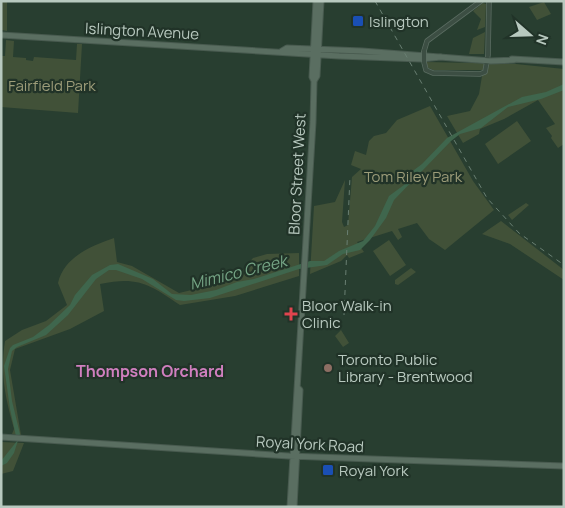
<svg xmlns="http://www.w3.org/2000/svg" width="565" height="508" viewBox="0 0 565 508" font-family="Manrope,sans-serif">
  <rect width="100%" height="100%" fill="#283e30"/>
  <path fill="#415138" d="M 1,1 L 7,1 L 7,31 L 1,30 Z
    M 544,2 L 551,14 L 537,20 L 529,7 Z
    M 483,3 L 486,4 L 485,27 L 477,30 L 481,19 L 473,11 Z
    M 485,32 L 484,54 L 469,54 L 473,38 Z
    M 6,40 L 14,41 L 13,57 L 26,58 L 26,60 L 33,61 L 34,57 L 76,60 L 77,44 L 82,44 L 78,113 L 1,107 L 1,56 L 5,56 Z
    M 426,62 L 516,64 L 564,69 L 564,144 L 558,148 L 551,138 L 552,136 L 546,128 L 555,124 L 538,100 L 504,119 L 480,129 L 479,134 L 463,143 L 447,116 L 470,111 L 479,94 L 483,70 L 433,70 L 427,67 Z
    M 430,106 L 473,181 L 494,210 L 445,250 L 429,239 L 417,223 L 398,229 L 402,237 L 398,240 L 392,231 L 357,242 L 364,252 L 349,258 L 347,255 L 341,261 L 310,274 L 314,206 L 335,202 L 345,180 L 342,222 L 344,227 L 348,225 L 352,177 L 361,169 L 351,165 L 355,151 L 366,155 L 369,141 L 374,136 L 386,133 L 397,120 Z
    M 517,121 L 531,141 L 498,164 L 485,144 Z
    M 526,203 L 529,205 L 512,220 L 508,215 Z
    M 501,221 L 564,270 L 564,280 L 510,244 L 482,234 Z
    M 114,238 L 117,262 L 132,266 L 179,293 L 221,283 L 243,270 L 253,258 L 267,254 L 299,253 L 299,276 L 235,296 L 180,305 C 149,284 138,276 100,284 L 104,311 L 70,329 L 15,349 L 10,370 L 21,435 L 12,434 L 14,429 C 5,397 0,374 5,341 L 22,330 L 46,321 L 67,305 L 58,283 C 64,257 91,246 114,238 Z
    M 389,240 L 406,265 L 390,276 L 373,251 Z
    M 411,268 L 416,272 L 398,285 L 395,284 L 395,280 Z
    M 341,330 L 349,343 L 343,347 L 335,336 Z
    M 1,442 L 24,443 L 13,471 L 1,474 Z"/>
  <path fill="#3f664d" d="M 564,84 L 564,90 L 541,99 L 508,107 L 481,128 L 460,134 L 451,141 L 394,200 L 386,218 L 370,240 L 360,250 L 343,254 L 327,265 L 299,269 L 210,298 L 184,301 L 176,300 L 142,279 L 116,270 L 109,270 L 96,279 L 68,315 L 46,335 L 17,347 L 12,351 L 8,369 L 12,401 L 20,434 L 14,453 L 7,463 L 1,466 L 1,461 L 17,441 L 10,409 L 4,366 L 10,348 L 13,345 L 33,337 L 49,325 L 70,305 L 75,295 L 92,275 L 110,265 L 118,264 L 153,279 L 172,294 L 191,295 L 216,290 L 237,282 L 254,279 L 310,261 L 324,261 L 339,251 L 363,241 L 375,226 L 389,196 L 404,185 L 410,173 L 422,164 L 447,138 L 522,97 L 546,92 Z"/>
  <g fill="none" stroke-linecap="round" stroke-linejoin="round">
    <g stroke="#5a6c61" stroke-width="5.5">
      <path id="minor" d="M 424,51 L 427,41 L 481,1
        M 424,62 L 426,70 L 433,73 L 480,74 L 485,72 L 488,55 L 489,1"/>
    </g>
    <g stroke="#485a4f" stroke-width="7">
      <path id="major" d="M 1,35 L 339,56 L 421,59 L 441,57
        M 282,51 L 287,48 L 362,51 L 491,61 L 514,60
        M 512,59 L 564,62
        M 314,81 L 317,76 L 321,1
        M 1,437 L 289,456 L 564,466
        M 290,507 L 313,122 L 314,81 L 312,77 L 316,1
        M 294,507 L 300,390 L 298,388"/>
    </g>
    <use href="#minor" stroke="#3c4e43" stroke-width="4"/>
    <use href="#major" stroke="#5a6e61" stroke-width="5"/>
    <path stroke="#697f72" stroke-width="1" stroke-dasharray="5 5" stroke-linecap="butt" d="M 375,1 L 487,198 L 519,233 L 564,265
      M 344,315 L 350,176"/>
    <g stroke="#5a6c61" stroke-width="5.5" stroke-linecap="butt">
      <path id="minor-bridge" d="M 424,62 L 424,51"/>
    </g>
    <use href="#minor-bridge" stroke="#3c4e43" stroke-width="4"/>
  </g>
  <g fill="#1a4fb4" stroke="#213328" stroke-width="2">
    <rect x="352" y="15" width="12" height="12" rx="2.5"/>
    <rect x="322" y="464" width="12" height="12" rx="2.5"/>
  </g>
  <path fill="#e0444e" stroke="#213328" stroke-width="2" d="M288.5 306.5h5v5h5v5h-5v5h-5v-5h-5v-5h5z"/>
  <circle fill="#8d6e63" stroke="#213328" stroke-width="2" cx="328" cy="368" r="5"/>
  <g text-anchor="middle" dominant-baseline="central" stroke-width="4.5" stroke-linejoin="round" paint-order="stroke">
    <g font-size="15" fill="#b8c9bf" stroke="#213328" text-anchor="start">
      <text x="369" y="21">Islington</text>
      <text x="302" y="305">Bloor Walk-in<tspan x="302" dy="17">Clinic</tspan></text>
      <text x="338" y="359">Toronto Public<tspan x="338" dy="17">Library - Brentwood</tspan></text>
      <text x="339" y="470">Royal York</text>
    </g>
    <g font-size="15" fill="#b8c9bf" stroke="#213328">
      <text transform="translate(142 31) rotate(3)">Islington Avenue</text>
      <text transform="translate(297 174) rotate(-87)">Bloor Street West</text>
      <text transform="translate(310 444) rotate(3)">Royal York Road</text>
    </g>
    <g font-size="15" fill="#9c9c79" stroke="#213328">
      <text x="52" y="85">Fairfield Park</text>
      <text x="413" y="176">Tom Riley Park</text>
    </g>
    <g font-size="16" font-style="italic" fill="#75a485" stroke="#213328">
      <text transform="translate(238 272) rotate(-14)">Mimico Creek</text>
    </g>
    <g font-size="16" font-weight="bold" fill="#d07fbf" stroke="#213328">
      <text x="150" y="371">Thompson Orchard</text>
    </g>
  </g>
  <rect width="565" height="508" fill="none" stroke="#b8c9bf" stroke-width="5"/>
  <g transform="translate(530 35) rotate(110)" stroke="#213328" stroke-width="4" paint-order="stroke">
  <path d="M0-4L9 19L0 12L-9 19Z" fill="#b8c9bf"/>
  <text y="-8" font-size="14" font-weight="bold" text-anchor="middle" fill="#b8c9bf">N</text>
  </g>
</svg>
